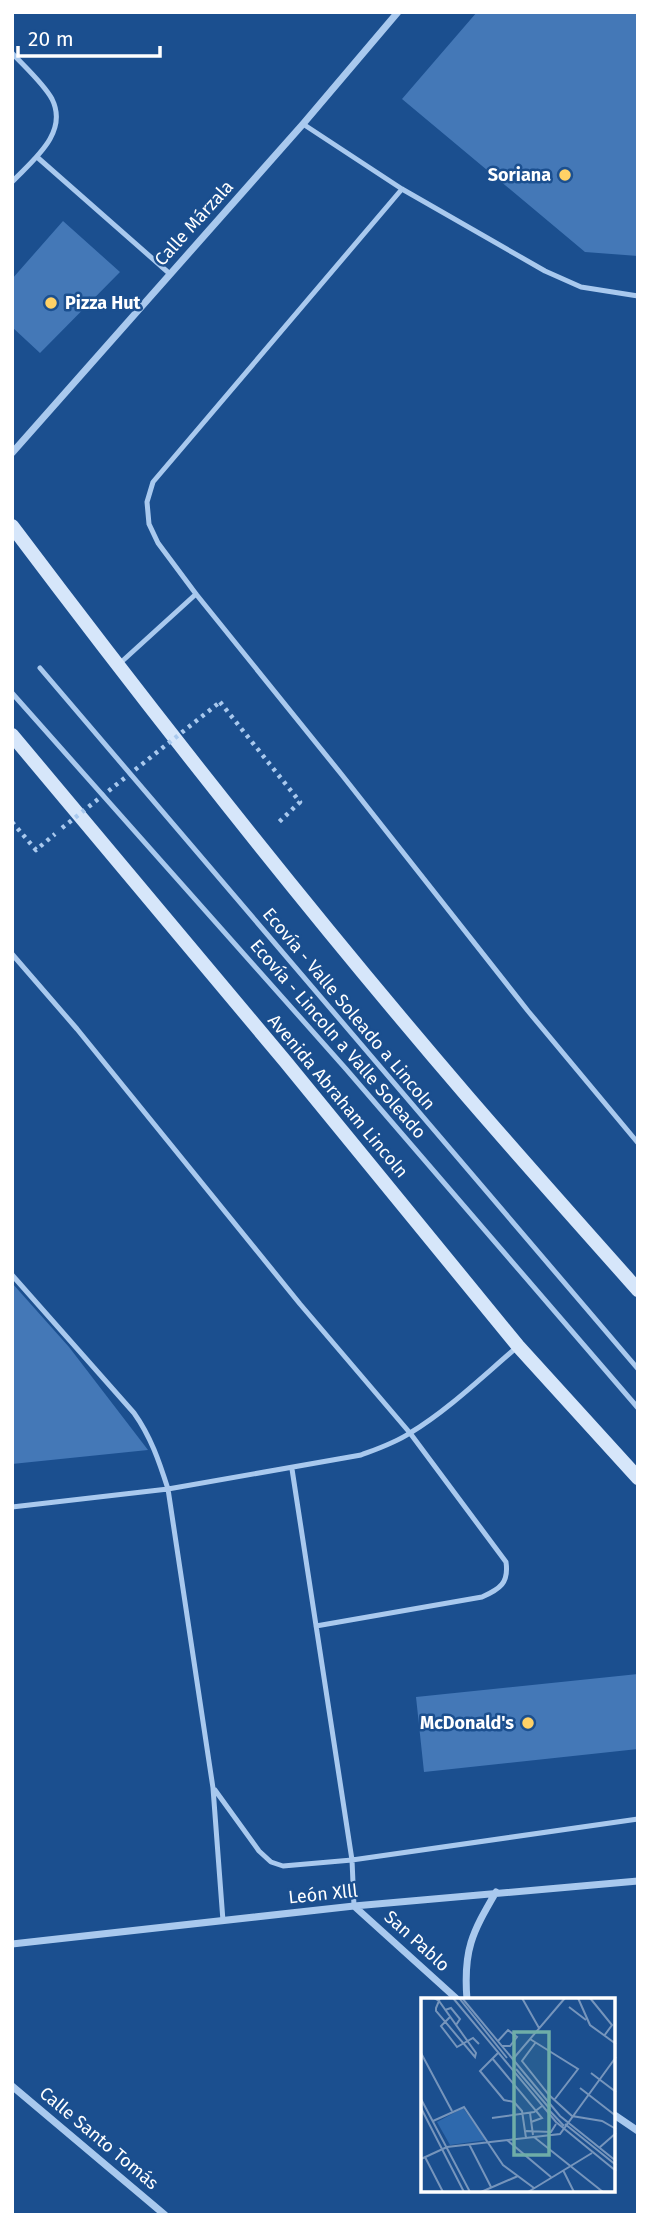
<svg xmlns="http://www.w3.org/2000/svg" width="650" height="2227" viewBox="0 0 650 2227" font-family="'Fira Sans',sans-serif">
  <rect width="100%" height="100%" fill="#1b4f8f"/>
  <path fill="#4478b7" d="M 477,12 L 638,12 L 638,256 L 585,252 L 402,99 Z
    M 63,221 L 120,272 L 40,353 L 12,327 L 12,279 Z
    M 12,1283 L 69,1347 L 148,1450 L 12,1464 Z
    M 638,1674 L 638,1749 L 424,1772 L 416,1697 Z"/>
  <g fill="none" stroke-linecap="round" stroke-linejoin="round">
    <path stroke="#a9c9ee" stroke-width="4.5" stroke-dasharray="3.5 5" stroke-linecap="butt" d="M 220,702 L 300,802 L 279,822
      M 12,822 L 36,850 L 55,834"/>
    <path stroke="#a9c9ee" stroke-width="5" d="M 12,53 C 24,66 44,84 52,99 C 69,133 33,160 12,182
      M 303,124 L 402,189 L 545,271 L 581,287 L 638,296
      M 37,157 L 170,274
      M 402,189 L 153,482 L 147,502 L 149,524 L 158,543 L 196,594 L 342,775 L 528,1011 L 638,1143
      M 118,665 L 196,594
      M 40,668 L 638,1369
      M 12,693 L 346,1069 L 638,1408
      M 12,954 L 77,1029 L 300,1304 L 410,1433 L 506,1562 C 509,1583 500,1589 482,1597 L 316,1626
      M 12,1275 L 134,1413 C 151,1437 159,1461 168,1489 L 213,1788 L 223,1921
      M 292,1469 L 352,1860 L 354,1906
      M 12,1507 L 168,1489 L 361,1455 C 377,1449 395,1443 410,1433 C 448,1410 482,1377 516,1348
      M 215,1790 L 259,1851 L 271,1862 L 283,1866 L 352,1860 L 638,1819"/>
    <path stroke="#a9c9ee" stroke-width="7" d="M 12,453 L 303,124 L 398,12
      M 354,1906 L 458,2000
      M 12,1944 L 354,1906 L 638,1881
      M 467,2000 C 463,1950 472,1933 496,1892
      M 12,2086 L 165,2215
      M 613,2114 L 638,2131"/>
    <path stroke="#d6e6fa" stroke-width="14" d="M 12,526 C 158,720 309,912 467,1096 C 523,1161 581,1226 638,1290
      M 12,735 L 285,1061 L 518,1346 L 638,1478"/>
    <path stroke="#a9c9ee" stroke-width="4.5" stroke-dasharray="3.5 5" stroke-linecap="butt" d="M 62,828 L 220,702"/>
  </g>
  <g fill="#ffd166" stroke="#1b4f8f" stroke-width="2.5">
    <circle cx="565" cy="175" r="7"/>
    <circle cx="51" cy="303" r="7"/>
    <circle cx="528" cy="1723" r="7"/>
  </g>
  <g text-anchor="middle" dominant-baseline="central" stroke-width="5" stroke-linejoin="round" paint-order="stroke">
    <g font-size="18" font-weight="bold" fill="#fff" stroke="#1b4f8f" text-anchor="end">
      <text x="551" y="175">Soriana</text>
      <text x="65" y="303" text-anchor="start">Pizza Hut</text>
      <text x="514" y="1723">McDonald's</text>
    </g>
    <g font-size="18" fill="#fff" stroke="#1b4f8f">
      <text transform="translate(194 223) rotate(-48)">Calle Márzala</text>
      <text transform="translate(349 1009) rotate(50)">Ecovía - Valle Soleado a Lincoln</text>
      <text transform="translate(338 1039) rotate(49)">Ecovía - Lincoln a Valle Soleado</text>
      <text transform="translate(338 1096) rotate(50)">Avenida Abraham Lincoln</text>
      <text transform="translate(323 1894) rotate(-6)">León Xlll</text>
      <text transform="translate(417 1941) rotate(42)">San Pablo</text>
      <text transform="translate(99 2138) rotate(40)">Calle Santo Tomás</text>
    </g>
  </g>
  <g transform="translate(421 1998)">
    <rect width="194" height="194" fill="#1b4f8f"/>
    <path d="M 42,110 L 65,142 L 29,147 L 16,124 Z" fill="#2e69ad"/>
    <path fill="none" stroke="#7695bc" stroke-width="2" d="M 13,0 L 18,3 L 55,55 L 54,59 L 15,13 L 15,10 L 18,3 L 19,0M 32,0 L 135,124 L 195,173M 38,0 L 86,60M 41,0 L 139,118 L 195,163M 101,0 L 118,30M 157,0 L 169,27 L 195,46M 169,0 L 191,27 L 183,38M 148,9 L 165,22M 24,12 L 30,10 L 39,21 L 35,27M 29,19 L 20,28 L 36,49 L 52,40 L 58,46M 109,41 L 157,71 L 134,101M 77,43 L 87,32 L 96,39 L 89,48 L 81,48M 115,44 L 101,63 L 128,97 L 151,118 L 181,123 L 195,131M 0,55 L 31,113M 77,55 L 59,73 L 83,102 L 93,104 L 101,113 L 105,140M 71,60 L 121,120 L 110,124M 92,61 L 144,0M 95,71 L 129,111M 170,75 L 195,94M 159,90 L 195,118M 0,101 L 49,194M 0,110 L 43,194M 127,111 L 143,128M 109,115 L 112,137M 71,120 L 113,114 L 121,108M 12,123 L 43,109 L 82,167 L 113,190M 144,126 L 195,167M 105,133 L 130,134 L 135,126M 113,139 L 182,194M 86,142 L 130,179M 48,146 L 70,189M 178,150 L 195,135M 4,159 L 22,194M 0,161 L 26,149 L 139,136 L 195,59M 142,172 L 153,194M 60,194 L 97,178M 107,194 L 171,155"/>
    <path fill="#6fada8" fill-opacity="0.15" stroke="#6fada8" stroke-width="3.5" d="M 93,34 L 128,34 L 128,157 L 93,157 Z"/>
    <rect width="194" height="194" fill="none" stroke="#fff" stroke-width="3.5"/>
  </g>
  <rect width="650" height="2227" fill="none" stroke="#ffffff" stroke-width="28"/>
  <path d="M18 46v10h142v-10" fill="none" stroke="#ffffff" stroke-width="3.5"/>
  <text x="28" y="46" font-size="21" fill="#ffffff" stroke="#1b4f8f" stroke-width="5" paint-order="stroke">20 m</text>
</svg>
